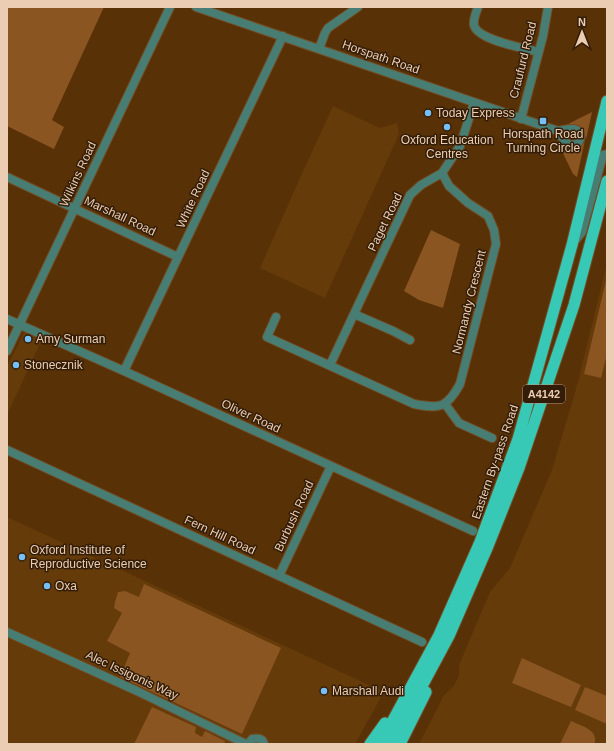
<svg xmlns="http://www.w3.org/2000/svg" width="614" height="751" viewBox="0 0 614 751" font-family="Helvetica,sans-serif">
  <rect width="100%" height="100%" fill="#583106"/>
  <path fill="#663b0a" d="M 333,106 L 380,128 L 397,123 L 399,134 L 325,298 L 260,268 L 300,178 Z
    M 607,263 L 607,744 L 419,744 L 444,695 L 454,686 L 459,675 L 459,665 L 490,592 L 510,568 L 552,470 L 578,382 Z
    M 25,330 L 43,337 L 7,415 L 7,367 Z
    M 7,517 L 384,692 L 355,744 L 7,744 Z"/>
  <path fill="#8a5520" d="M 7,7 L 104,7 L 52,120 L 64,127 L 54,149 L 7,126 Z
    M 592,112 L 586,140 C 584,125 577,124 566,125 Z
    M 585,140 L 577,177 L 573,174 L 558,143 C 560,145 563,148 566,150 C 574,154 582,148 585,140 Z
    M 431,230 L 460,244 L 443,308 L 419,300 L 404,291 Z
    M 607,276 L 607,354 L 601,378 L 584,374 Z
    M 144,584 L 281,648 L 242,734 L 120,677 L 130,653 L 107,641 L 122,613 L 114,608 L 115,602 L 118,592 L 125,591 L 139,597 Z
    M 522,658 L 581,685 L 571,707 L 512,683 Z
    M 585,687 L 607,696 L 607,724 L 575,710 Z
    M 152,707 L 196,727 L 195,733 L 202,737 L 205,731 L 225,741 L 224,744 L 134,744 Z
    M 571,721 C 581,726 600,730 594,744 L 560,744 Z"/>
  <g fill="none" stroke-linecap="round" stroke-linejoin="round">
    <g stroke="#724d25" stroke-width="10">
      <path id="minor" d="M 196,7 L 558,131 C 565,130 578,125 580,135 C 581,139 579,142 577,144 L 569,145 L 565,142 L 558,131
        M 478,7 C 476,13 473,19 474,25 C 477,40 524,48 538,52
        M 319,49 L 325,33 L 328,28 L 358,7
        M 521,119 L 543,36 L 548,7
        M 7,177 L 178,257
        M 354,314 L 393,331 L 410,340
        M 276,317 L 267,337 L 414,404 C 440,409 447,408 460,384 L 496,244 L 494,230 L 488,216 L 468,203 L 449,186 L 442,173
        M 7,319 L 124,371 L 473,531
        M 7,351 L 170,7
        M 330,365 L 410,195 L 421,185 L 442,173 L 460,146 L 474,103
        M 124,371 L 283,36
        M 445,404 L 459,423 L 492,438
        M 7,450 L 422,642
        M 279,576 L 331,466
        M 7,632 L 137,691 L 246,744
        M 248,744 L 252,739 C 258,738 263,738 264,744"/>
    </g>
    <g stroke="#724d25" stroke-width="10">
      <path id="tertiary" d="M 573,243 L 582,232 L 603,155 L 607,154"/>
    </g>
    <g stroke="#724d25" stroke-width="13">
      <path id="trunk" d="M 370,744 L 385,723
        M 380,744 L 439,635 L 480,542 L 518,439 L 572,245 L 607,101
        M 391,744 L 449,636 L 488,546 L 519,468 L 574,305 L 607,181
        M 400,744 L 426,692"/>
    </g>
    <use href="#minor" stroke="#487d74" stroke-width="8"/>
    <use href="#tertiary" stroke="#487d74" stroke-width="8"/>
    <use href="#trunk" stroke="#38c8b6" stroke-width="11"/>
  </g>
  <g fill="#76c0f7" stroke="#331d08" stroke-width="1.5">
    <circle cx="428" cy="113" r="4"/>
    <rect x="539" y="117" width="8" height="8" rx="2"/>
    <circle cx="447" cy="127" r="4"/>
    <circle cx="28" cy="339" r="4"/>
    <circle cx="16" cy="365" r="4"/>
    <circle cx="22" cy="557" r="4"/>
    <circle cx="47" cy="586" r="4"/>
    <circle cx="324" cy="691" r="4"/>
  </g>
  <g text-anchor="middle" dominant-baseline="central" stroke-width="3" stroke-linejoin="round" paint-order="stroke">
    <rect fill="#331d08" stroke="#b49880" stroke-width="1" x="523" y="385" width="42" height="18" rx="3"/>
    <g font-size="11" font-weight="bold" fill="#ebcdb3">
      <text x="544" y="394">A4142</text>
    </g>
    <g font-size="12" fill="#ebcdb3" stroke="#331d08">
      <text transform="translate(381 57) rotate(19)">Horspath Road</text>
      <text transform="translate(523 60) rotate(-76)">Craufurd Road</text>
      <text transform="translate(78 174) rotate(-65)">Wilkins Road</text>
      <text transform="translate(193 199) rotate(-65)">White Road</text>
      <text transform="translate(120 216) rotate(25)">Marshall Road</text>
      <text transform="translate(385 222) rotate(-64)">Paget Road</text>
      <text transform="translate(469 302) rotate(-76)">Normandy Crescent</text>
      <text transform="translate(251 416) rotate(25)">Oliver Road</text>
      <text transform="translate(495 462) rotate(-71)">Eastern By-pass Road</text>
      <text transform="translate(294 516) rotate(-65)">Burbush Road</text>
      <text transform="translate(220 535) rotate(25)">Fern Hill Road</text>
      <text transform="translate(132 675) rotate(25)">Alec Issigonis Way</text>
    </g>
    <g font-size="12" fill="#ebcdb3" stroke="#331d08" text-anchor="start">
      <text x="436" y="113">Today Express</text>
      <text x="543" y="134" text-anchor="middle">Horspath Road<tspan x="543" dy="14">Turning Circle</tspan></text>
      <text x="447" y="140" text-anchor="middle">Oxford Education<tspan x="447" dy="14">Centres</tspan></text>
      <text x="36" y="339">Amy Surman</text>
      <text x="24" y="365">Stonecznik</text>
      <text x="30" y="550">Oxford Institute of<tspan x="30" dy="14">Reproductive Science</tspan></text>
      <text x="55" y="586">Oxa</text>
      <text x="332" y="691">Marshall Audi</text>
    </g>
  </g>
  <rect width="614" height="751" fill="none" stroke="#ebcdb3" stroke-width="16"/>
  <g transform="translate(582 32)" stroke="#331d08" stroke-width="3" paint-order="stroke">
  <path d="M0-3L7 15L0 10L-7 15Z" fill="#ebcdb3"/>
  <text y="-6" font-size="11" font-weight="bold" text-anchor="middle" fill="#ebcdb3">N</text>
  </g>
</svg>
